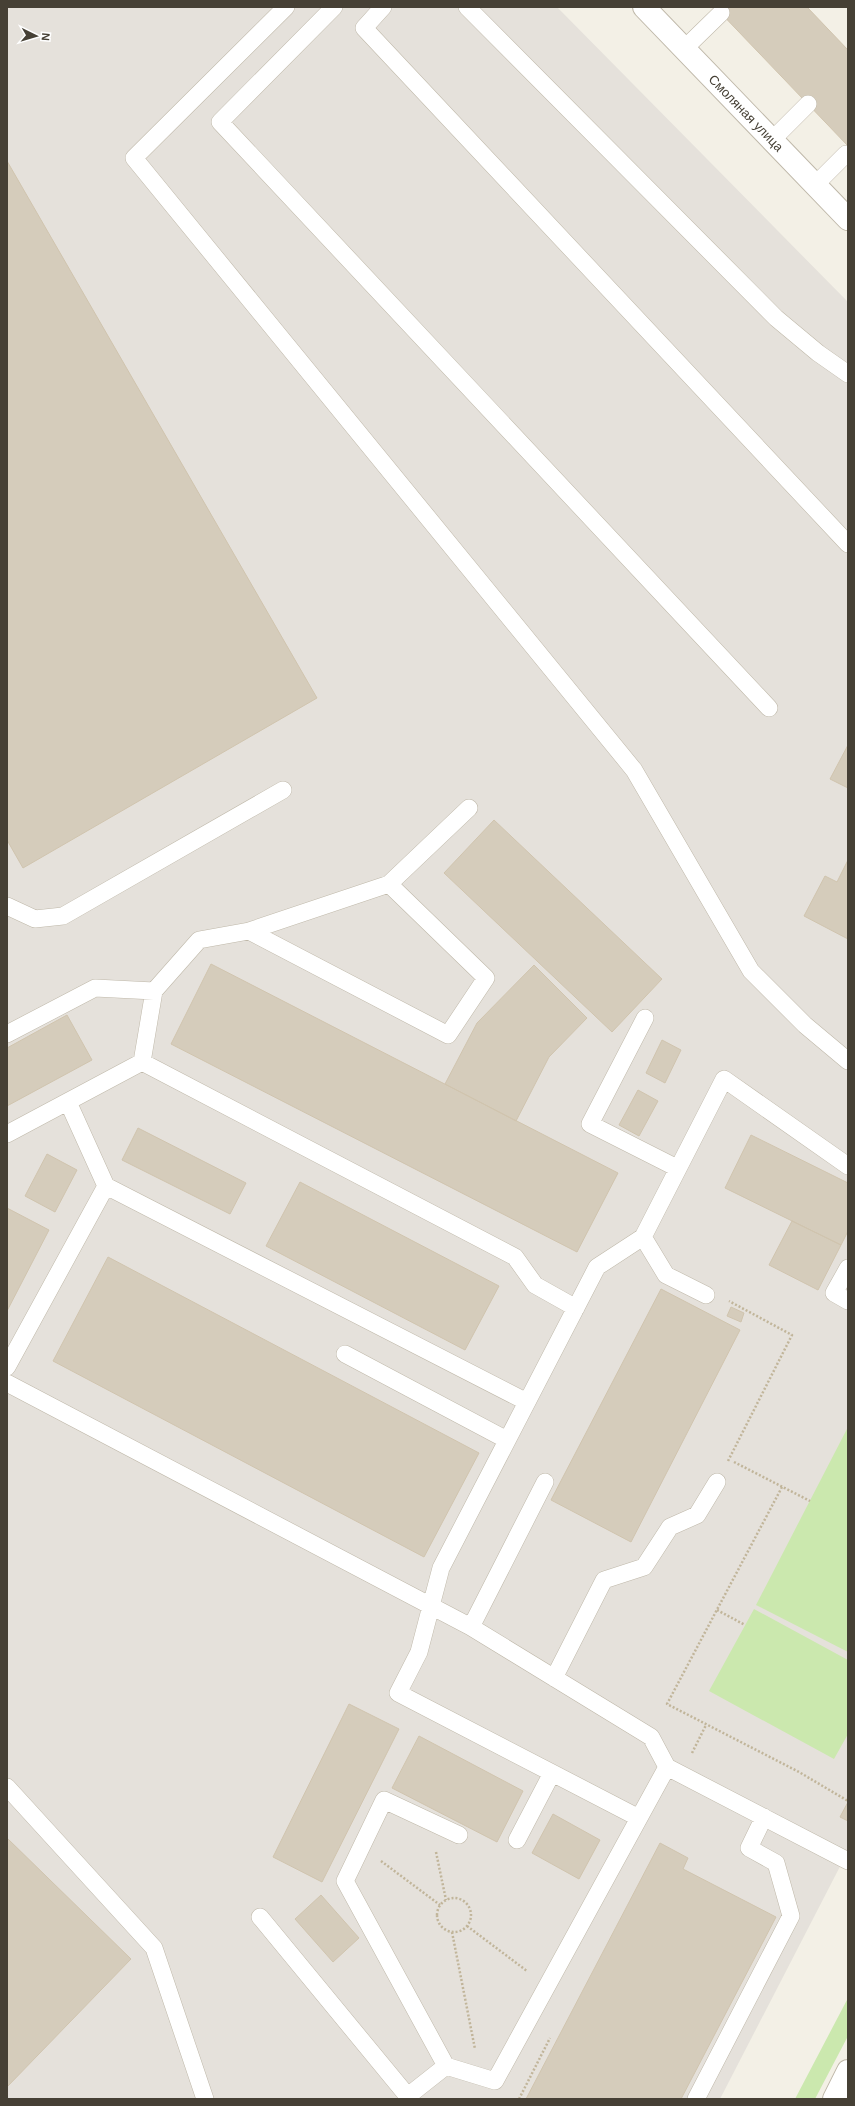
<svg xmlns="http://www.w3.org/2000/svg" width="855" height="2106" viewBox="0 0 855 2106" font-family="Arial,sans-serif">
  <rect width="100%" height="100%" fill="#f3f0e6"/>
  <path fill="#e5e1db" d="M 7,7 L 557,7 L 848,302 L 848,1851 L 720,2099 L 7,2099 Z"/>
  <path fill="#cbe8ae" d="M 848,1427 L 848,1652 L 756,1605 Z
    M 754,1609 L 848,1660 L 848,1734 L 834,1759 L 709,1691 Z
    M 848,1998 L 848,2036 L 815,2099 L 795,2099 Z"/>
  <path fill="#d5ccbb" stroke="#d0c4ae" d="M 715,7 L 807,7 L 848,50 L 848,146 Z
    M 7,161 L 317,698 L 23,868 L 7,840 Z
    M 848,745 L 848,788 L 830,779 Z
    M 494,820 L 662,979 L 612,1032 L 444,873 Z
    M 848,860 L 848,939 L 804,916 L 825,876 L 837,882 Z
    M 211,964 L 618,1173 L 577,1252 L 171,1044 Z
    M 534,965 L 587,1018 L 549,1057 L 516,1121 L 445,1084 L 477,1023 Z
    M 67,1015 L 92,1060 L 7,1106 L 7,1048 Z
    M 662,1040 L 681,1050 L 665,1083 L 646,1073 Z
    M 638,1090 L 658,1101 L 639,1136 L 619,1125 Z
    M 138,1128 L 246,1183 L 230,1214 L 122,1160 Z
    M 751,1135 L 848,1183 L 848,1231 L 841,1245 L 725,1188 Z
    M 47,1154 L 77,1170 L 55,1212 L 25,1196 Z
    M 300,1182 L 499,1286 L 465,1350 L 266,1246 Z
    M 7,1208 L 49,1230 L 7,1311 Z
    M 792,1221 L 841,1245 L 818,1290 L 769,1265 Z
    M 108,1257 L 479,1453 L 424,1557 L 53,1361 Z
    M 661,1289 L 740,1330 L 631,1542 L 551,1500 Z
    M 731,1307 L 744,1313 L 741,1322 L 727,1316 Z
    M 349,1704 L 399,1729 L 322,1882 L 273,1857 Z
    M 419,1736 L 523,1791 L 497,1842 L 392,1788 Z
    M 848,1802 L 848,1821 L 840,1817 Z
    M 553,1814 L 600,1840 L 579,1879 L 532,1853 Z
    M 7,1838 L 131,1959 L 7,2087 Z
    M 660,1843 L 688,1858 L 683,1869 L 776,1917 L 681,2099 L 526,2099 Z
    M 321,1895 L 359,1938 L 333,1962 L 295,1919 Z"/>
  <g fill="none" stroke-linecap="round" stroke-linejoin="round">
    <g stroke="#bfb8a9" stroke-width="18">
      <path id="lane" d="M 286,7 L 134,158 L 634,770 L 751,971 L 805,1025 L 848,1061
        M 334,7 L 220,122 L 769,708
        M 383,7 L 364,28 L 848,544
        M 467,7 L 776,318 L 818,353 L 848,374
        M 684,49 L 721,13
        M 772,140 L 808,104
        M 815,185 L 846,154
        M 7,906 L 35,919 L 63,916 L 283,790
        M 249,931 L 448,1035 L 486,978 L 389,884
        M 645,1018 L 590,1124 L 677,1168
        M 7,1034 L 95,988 L 154,991
        M 142,1062 L 154,991 L 199,940 L 249,931 L 389,884 L 469,808
        M 68,1102 L 106,1186 L 527,1402
        M 7,1134 L 142,1062 L 515,1257 L 535,1285 L 576,1308
        M 848,1166 L 724,1079 L 643,1237 L 597,1267 L 441,1568 L 431,1606 L 471,1627 L 651,1737 L 667,1767 L 848,1861
        M 643,1237 L 666,1275 L 706,1295
        M 848,1268 L 834,1293 L 848,1301
        M 345,1354 L 507,1440
        M 7,1367 L 106,1186
        M 7,1383 L 431,1606 L 419,1652 L 398,1693 L 639,1818
        M 471,1627 L 545,1482
        M 554,1678 L 604,1580 L 644,1567 L 670,1527 L 697,1515 L 717,1482
        M 7,1787 L 154,1948 L 205,2099
        M 459,1835 L 384,1800 L 345,1881 L 446,2066 L 495,2081 L 667,1767
        M 517,1840 L 552,1773
        M 260,1917 L 410,2099
        M 408,2096 L 446,2066
        M 696,2099 L 791,1916 L 776,1863 L 749,1848 L 764,1817"/>
    </g>
    <g stroke="#bfb8a9" stroke-width="24">
      <path id="street" d="M 644,7 L 848,219
        M 834,2099 L 848,2071"/>
    </g>
    <path stroke="#c1b59a" stroke-width="2.5" stroke-dasharray="2 2" stroke-linecap="butt" d="M 728,1461 L 792,1335 L 729,1301
      M 734,1462 L 810,1501
      M 782,1487 L 667,1704 L 799,1772 L 848,1801
      M 717,1610 L 745,1625
      M 692,1753 L 706,1725
      M 436,1852 L 446,1900
      M 381,1861 L 440,1905
      M437 1915a17 17 0 1 1 34 0a17 17 0 1 1-34 0Z
      M 467,1926 L 527,1971
      M 452,1932 L 475,2049
      M 519,2099 L 550,2038"/>
    <use href="#lane" stroke="#fff" stroke-width="17"/>
    <use href="#street" stroke="#fff" stroke-width="22"/>
  </g>
  <g text-anchor="middle" dominant-baseline="central" stroke-width="3" stroke-linejoin="round" paint-order="stroke">
    <g font-size="13" fill="#464035" stroke="#fff">
      <text transform="translate(746 113) rotate(46)">Смоляная улица</text>
    </g>
  </g>
  <rect width="855" height="2106" fill="none" stroke="#464035" stroke-width="16"/>
  <g transform="translate(36 36) rotate(95)" stroke="#ffffff" stroke-width="3" paint-order="stroke">
  <path d="M0-3L7 15L0 10L-7 15Z" fill="#464035"/>
  <text y="-6" font-size="11" font-weight="bold" text-anchor="middle" fill="#464035">N</text>
  </g>
</svg>
